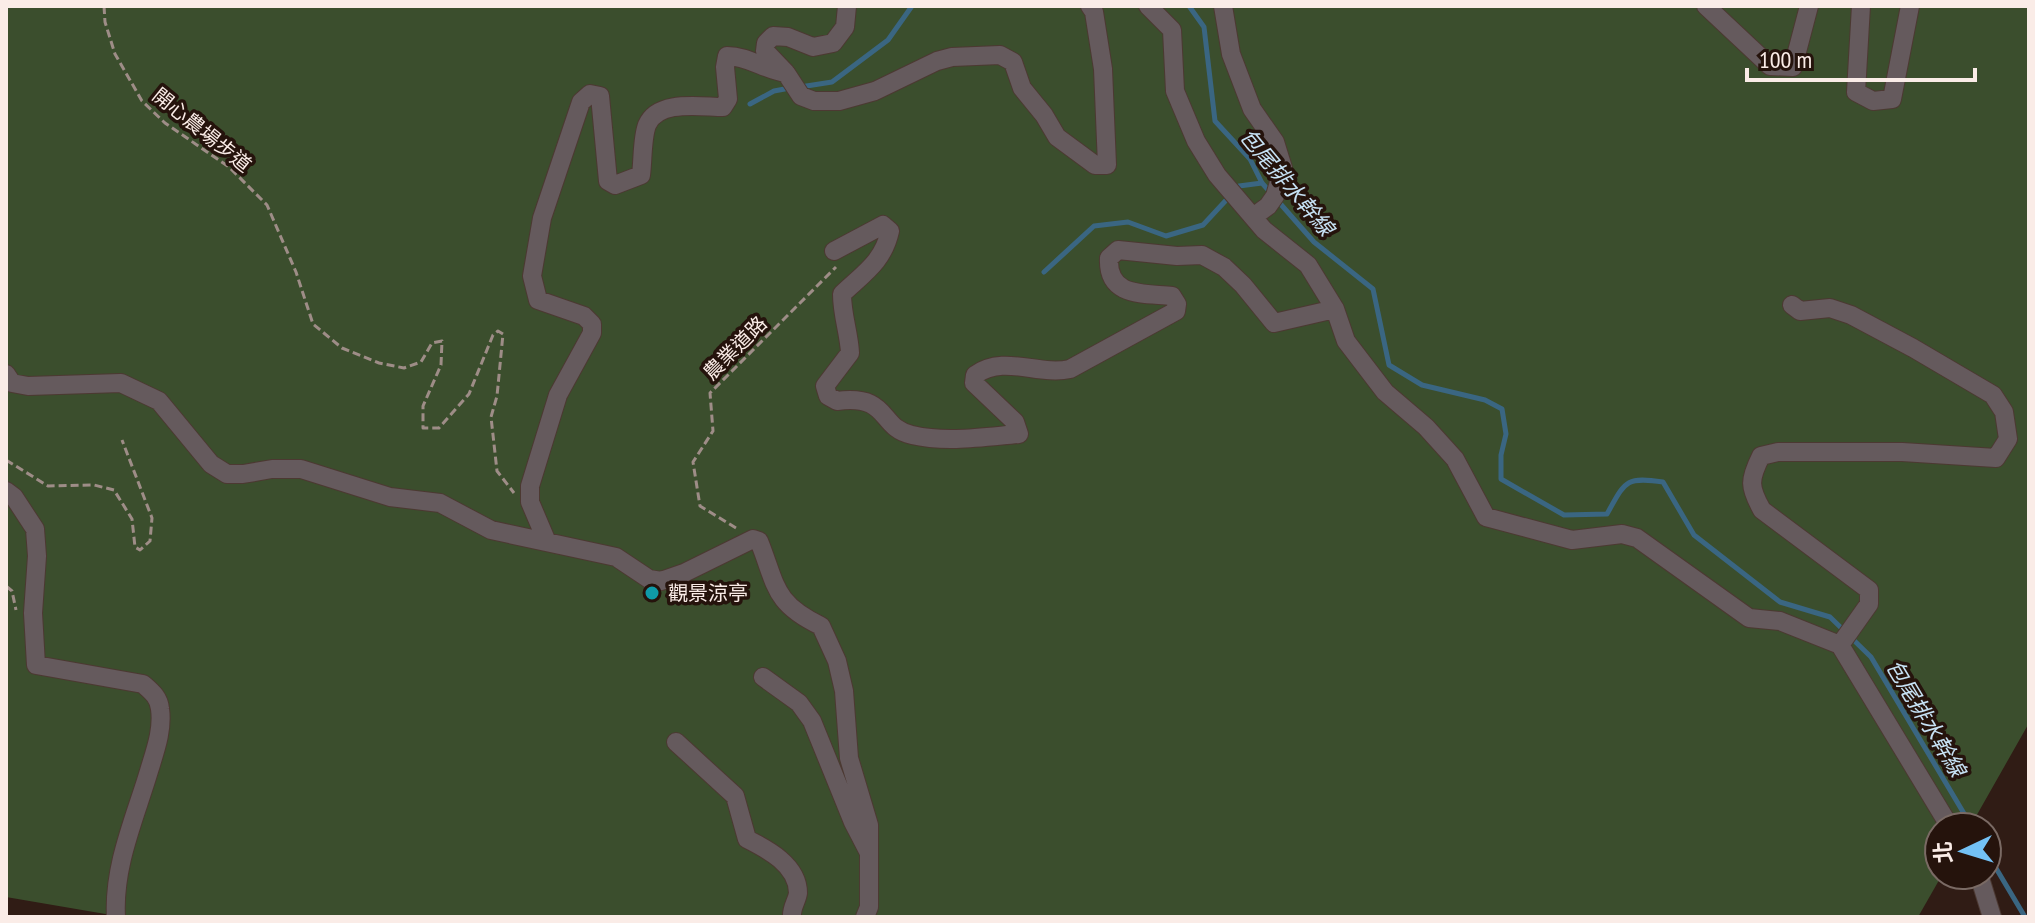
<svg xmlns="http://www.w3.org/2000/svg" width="2035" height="923" viewBox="0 0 2035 923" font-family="'PT Sans Narrow','Noto Sans TC',sans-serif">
  <rect width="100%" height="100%" fill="#301c15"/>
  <path fill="#3b4e2d" d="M 6,6 L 2029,6 L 2029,723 L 1970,827 L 1939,827 L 1939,875 L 1942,875 L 1918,917 L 123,917 L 6,897 Z"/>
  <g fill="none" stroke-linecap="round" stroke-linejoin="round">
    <path stroke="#3a6682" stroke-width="5" d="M 1189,6 L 1204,27 L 1215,121 L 1250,159 L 1262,183 L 1270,192
      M 800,87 L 832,82 L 888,40 L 912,6
      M 750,104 L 774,91 L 790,88
      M 1236,190 L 1239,186 L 1262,183
      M 1277,200 L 1314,242 L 1373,289 L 1389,365 L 1422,385 L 1485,400 L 1502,409 L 1506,434 L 1501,455 L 1501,479 L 1564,515 L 1607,514 C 1625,482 1625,476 1663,482 L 1694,535 L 1780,602 L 1830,617 L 1871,657 L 1972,827
      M 1044,272 L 1094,226 L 1128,222 L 1166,236 L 1203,225 L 1229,197
      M 1987,853 L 2025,917"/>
    <g stroke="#4c3932" stroke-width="20">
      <path id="minor" d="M 1148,6 L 1172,30 L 1175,91 L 1196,141 L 1217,175 L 1264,230 L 1308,265 L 1335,309 L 1346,341 L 1385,392 L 1426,427 L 1455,459 L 1486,517 L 1572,540 L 1622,534 L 1637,538 L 1749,618 L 1780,621 L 1840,645 L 1950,827
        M 1223,6 L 1231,54 L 1252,109 L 1275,142 L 1283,168 L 1275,196 L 1268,206 L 1253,217
        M 1706,6 L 1770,66 L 1793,67 L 1809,6
        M 1861,6 L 1856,92 L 1873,101 L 1892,99 L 1910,6
        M 786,73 L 801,96 L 814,101 L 839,101 L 875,91 L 937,61 L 952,57 L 1000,55 L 1013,62 L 1022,88 L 1044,115 L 1057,137 L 1095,165 L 1107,165 L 1103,69 L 1094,12 L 1090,6
        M 834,251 L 883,225 L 890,231 C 883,262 864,273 842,294 C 842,315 849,333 850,353 L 825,386 L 828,396 L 837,401 C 891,394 878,428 912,435 C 946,443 984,437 1019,434 L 1015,422 L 974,383 L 975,375 C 1004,354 1038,376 1070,369 L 1176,311 L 1177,304 L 1172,296 C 1144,293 1107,298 1109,258 L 1118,250 L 1177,256 L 1202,255 L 1224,267 L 1243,285 L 1274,323 L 1335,309
        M 1792,305 L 1800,311 L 1830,308 L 1851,315 L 1913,348 L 1993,395 L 2004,412 L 2008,439 L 1996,458 L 1902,452 L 1778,452 L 1761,456 C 1749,480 1749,487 1762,510 L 1869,590 L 1869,604 L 1840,645
        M 6,374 L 12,383 L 28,386 L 121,383 L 159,401 L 211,464 L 227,474 L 243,474 L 272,469 L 301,469 L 390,497 L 440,503 L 491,530 L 616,557 L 649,579 L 661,581 L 684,573 L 753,539 L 759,541 C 777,586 773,603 821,626 L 837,661 L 844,691 L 849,758 L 869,825 L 869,907 L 865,917
        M 6,491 L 14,497 L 35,529 L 37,556 L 33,613 L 36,665 L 143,684 C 151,691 159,697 160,709 C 163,730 155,751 149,771 C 135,818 113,866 116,917
        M 547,542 L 530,502 L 530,486 L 558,395 L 592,333 L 592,324 L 584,316 L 538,300 L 532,276 L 542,218 L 581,102 L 590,94 L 600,96 L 608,181 L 615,185 L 641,175 C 643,160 642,138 647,125 C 658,99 701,107 723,107 L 728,99 L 725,67 L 727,56 C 748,56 765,70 786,73 L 765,51 L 766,43 L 773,36 L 788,37 L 813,47 L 833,43 L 845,27 L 847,6
        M 763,677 L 799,703 L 812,721 L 853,822 L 868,851
        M 676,742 L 735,796 L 747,839 C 767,849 798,865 798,893 C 797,901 791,908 792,917
        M 1979,875 L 1992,917"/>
    </g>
    <path stroke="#9e8d87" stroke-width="3" stroke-dasharray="8 4" stroke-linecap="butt" d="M 104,6 L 105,22 L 115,54 L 142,101 L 165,123 L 229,167 L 267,205 L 296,272 L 313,324 L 342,348 L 379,363 L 404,368 L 421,362 L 432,343 L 442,341 L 441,365 L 423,406 L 423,428 L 439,428 L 469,394 L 493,335 L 498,331 L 503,334 L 497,396 L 491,417 L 497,471 L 514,493
      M 6,460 L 48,486 L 94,485 L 114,490 L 132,519 L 135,547 L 140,550 L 150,541 L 152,518 L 122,440
      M 736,528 L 700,506 L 693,462 L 713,431 L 710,393 L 836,267
      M 6,586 L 12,591 L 16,610"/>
    <use href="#minor" stroke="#655a5d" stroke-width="18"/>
  </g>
  <circle fill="#0f9aa8" stroke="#25130c" stroke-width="3" cx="652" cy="593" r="8"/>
  <g text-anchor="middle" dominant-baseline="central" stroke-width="7" stroke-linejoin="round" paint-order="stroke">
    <g font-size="20" fill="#faece7" stroke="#25130c">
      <text transform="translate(202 130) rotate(39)">開心農場步道</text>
      <text transform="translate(735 348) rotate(-45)">農業道路</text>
    </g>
    <g font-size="20" fill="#faece7" stroke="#25130c" text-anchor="start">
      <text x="668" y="593">觀景涼亭</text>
    </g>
    <g font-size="22" font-style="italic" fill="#c7e2f5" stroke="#25130c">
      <text transform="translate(1287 182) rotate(50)">包尾排水幹線</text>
      <text transform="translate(1926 718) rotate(59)">包尾排水幹線</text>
    </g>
  </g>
  <rect width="2035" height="923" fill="none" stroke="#faece7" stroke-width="16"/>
  <g transform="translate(1963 851) rotate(266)"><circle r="38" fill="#25130c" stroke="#7a6a64" stroke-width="2"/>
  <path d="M0-6L14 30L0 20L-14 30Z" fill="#73c1f5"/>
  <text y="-12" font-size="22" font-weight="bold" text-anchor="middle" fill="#faece7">北</text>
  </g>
  <path d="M1747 68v12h228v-12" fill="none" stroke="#faece7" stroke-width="4"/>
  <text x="1759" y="68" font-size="24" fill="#faece7" stroke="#25130c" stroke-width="6" paint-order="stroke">100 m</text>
</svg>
